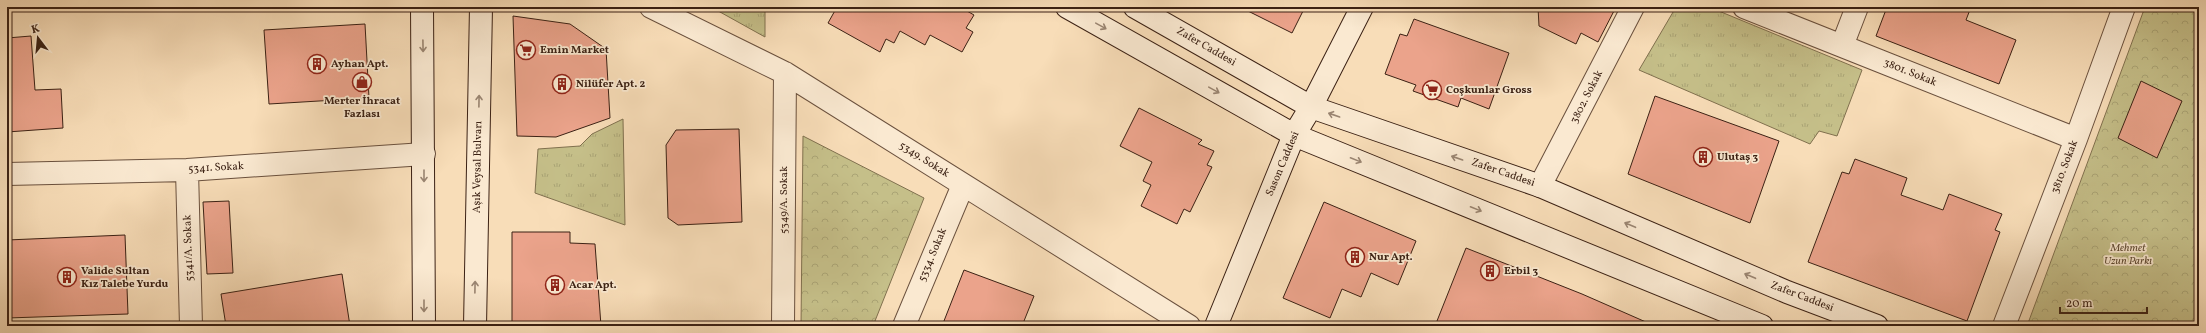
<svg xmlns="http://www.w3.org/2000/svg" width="2206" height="333" viewBox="0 0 2206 333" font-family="Vollkorn,serif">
  <defs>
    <pattern id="grass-tufts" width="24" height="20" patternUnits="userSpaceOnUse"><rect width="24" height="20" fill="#c5bf89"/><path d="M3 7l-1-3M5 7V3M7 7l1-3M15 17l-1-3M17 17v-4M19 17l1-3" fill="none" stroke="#aaa475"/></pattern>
    <pattern id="forest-crowns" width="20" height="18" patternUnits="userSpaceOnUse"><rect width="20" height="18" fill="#c5bf89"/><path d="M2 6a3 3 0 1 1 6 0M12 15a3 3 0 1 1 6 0" fill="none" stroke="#aaa475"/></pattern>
  </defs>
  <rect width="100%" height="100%" fill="#f8ddb8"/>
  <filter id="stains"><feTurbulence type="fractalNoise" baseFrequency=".005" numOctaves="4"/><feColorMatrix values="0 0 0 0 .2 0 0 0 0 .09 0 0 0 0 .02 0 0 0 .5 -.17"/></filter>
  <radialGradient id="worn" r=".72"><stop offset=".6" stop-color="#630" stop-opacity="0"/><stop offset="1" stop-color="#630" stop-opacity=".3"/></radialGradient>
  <path fill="url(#grass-tufts)" stroke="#80704e" d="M 711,7 L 765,7 L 765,37 Z
    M 1676,7 L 1709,7 L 1862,70 L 1837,136 L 1819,131 L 1810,144 L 1639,70 Z
    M 623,119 L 625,225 L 535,193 L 538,149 L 580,146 L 592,134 Z"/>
  <path fill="url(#forest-crowns)" stroke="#80704e" d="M 2145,7 L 2199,7 L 2199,326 L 2027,326 Z
    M 803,136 L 924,198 L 873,326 L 801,326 Z"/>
  <path fill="#eba38b" stroke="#3b2114" d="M 837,7 L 960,7 L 974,15 L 966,28 L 973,32 L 962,52 L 930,35 L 925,45 L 900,31 L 894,43 L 886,39 L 880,52 L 828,23 Z
    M 1240,7 L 1305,7 L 1292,33 Z
    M 1538,7 L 1616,7 L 1598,42 L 1581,33 L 1576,44 L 1539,26 Z
    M 1887,7 L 1971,7 L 1966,20 L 2016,40 L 1999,84 L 1876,36 Z
    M 513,16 L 570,24 L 606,49 L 610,118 L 556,137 L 517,136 Z
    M 1414,19 L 1509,53 L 1489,109 L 1461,98 L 1458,107 L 1413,91 L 1416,85 L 1385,74 L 1400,34 L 1407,36 Z
    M 365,24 L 369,98 L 269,104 L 264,30 Z
    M 31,36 L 35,90 L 61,89 L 63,128 L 7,132 L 7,38 Z
    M 2141,81 L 2182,101 L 2157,158 L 2118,138 Z
    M 1655,96 L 1779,141 L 1750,223 L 1628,174 Z
    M 1139,108 L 1202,140 L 1198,144 L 1214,151 L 1207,165 L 1212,167 L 1190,212 L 1184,209 L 1177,224 L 1141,206 L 1151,185 L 1143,181 L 1152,162 L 1120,146 Z
    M 739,129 L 742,222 L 678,225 L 668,218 L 666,145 L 676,130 Z
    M 1855,159 L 1907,178 L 1901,195 L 1943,210 L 1949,194 L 2002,214 L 1995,230 L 2000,232 L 1967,321 L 1808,262 L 1842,172 L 1849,174 Z
    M 229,201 L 233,273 L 207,274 L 203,202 Z
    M 1324,202 L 1416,241 L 1398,285 L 1371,273 L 1361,297 L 1342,289 L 1330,318 L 1283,298 Z
    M 512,232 L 570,232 L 570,243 L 595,244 L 601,326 L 512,326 Z
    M 125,235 L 128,314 L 7,318 L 7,240 Z
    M 1466,248 L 1582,294 L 1655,326 L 1435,326 Z
    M 964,270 L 1034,296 L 1022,326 L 942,326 Z
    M 342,274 L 350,326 L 226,326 L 221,294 Z"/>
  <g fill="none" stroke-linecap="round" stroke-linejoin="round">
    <g stroke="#6a503d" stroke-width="24">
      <path id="street" d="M 651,7 L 785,73 L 1189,326
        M 1744,7 L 2076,139
        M 1842,46 L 1857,7
        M 187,170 L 191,326
        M 7,174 L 187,170 L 424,154
        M 1540,186 L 1633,7
        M 783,326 L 785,73
        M 904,326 L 963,185
        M 2004,326 L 2076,139 L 2124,7"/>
    </g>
    <g stroke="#3b2114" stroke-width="24">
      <path id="secondary" d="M 422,7 L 424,326
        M 1067,7 L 1294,135 L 1762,326
        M 1135,7 L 1311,107 L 1540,186 L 1787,292 L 1877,326
        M 475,326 L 481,7
        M 1216,326 L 1294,135 L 1311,107 L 1362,7"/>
    </g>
    <use href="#street" stroke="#fae9d1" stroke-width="22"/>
    <use href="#secondary" stroke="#fae9d1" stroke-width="22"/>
  </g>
  <defs><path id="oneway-shaft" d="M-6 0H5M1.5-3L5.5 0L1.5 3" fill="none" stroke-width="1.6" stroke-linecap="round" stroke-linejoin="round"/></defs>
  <g stroke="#9a8572">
    <use href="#oneway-shaft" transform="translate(1101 26) rotate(29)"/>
    <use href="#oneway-shaft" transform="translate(423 46) rotate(89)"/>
    <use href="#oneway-shaft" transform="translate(1214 90) rotate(29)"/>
    <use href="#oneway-shaft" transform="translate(479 101) rotate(-89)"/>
    <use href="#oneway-shaft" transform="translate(1334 115) rotate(-161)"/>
    <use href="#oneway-shaft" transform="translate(1457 158) rotate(-161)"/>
    <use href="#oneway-shaft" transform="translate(1356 160) rotate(22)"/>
    <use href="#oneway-shaft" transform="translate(424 176) rotate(90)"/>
    <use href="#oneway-shaft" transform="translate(1476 209) rotate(22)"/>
    <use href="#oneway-shaft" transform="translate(1630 225) rotate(-157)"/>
    <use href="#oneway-shaft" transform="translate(1750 276) rotate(-157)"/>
    <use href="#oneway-shaft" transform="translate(475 287) rotate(-89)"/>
    <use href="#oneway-shaft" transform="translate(424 306) rotate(90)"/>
  </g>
  <defs>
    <g id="supermarket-ring" transform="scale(1)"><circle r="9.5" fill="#fae9d1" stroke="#8f2418" stroke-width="1.5"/><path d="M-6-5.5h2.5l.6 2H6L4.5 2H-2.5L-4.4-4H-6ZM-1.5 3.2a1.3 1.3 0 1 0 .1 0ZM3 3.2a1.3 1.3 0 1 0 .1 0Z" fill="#8f2418"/></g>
    <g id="building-ring" transform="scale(1)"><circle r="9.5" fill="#fae9d1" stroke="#8f2418" stroke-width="1.5"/><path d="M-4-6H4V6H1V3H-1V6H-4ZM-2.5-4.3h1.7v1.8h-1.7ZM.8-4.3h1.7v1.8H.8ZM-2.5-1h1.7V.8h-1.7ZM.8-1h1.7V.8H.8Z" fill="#8f2418"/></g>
    <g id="shop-ring" transform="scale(1)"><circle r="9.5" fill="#fae9d1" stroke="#8f2418" stroke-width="1.5"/><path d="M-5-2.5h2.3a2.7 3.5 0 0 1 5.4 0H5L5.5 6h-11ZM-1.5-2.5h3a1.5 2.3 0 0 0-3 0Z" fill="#8f2418"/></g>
  </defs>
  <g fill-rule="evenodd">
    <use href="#supermarket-ring" x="526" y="50"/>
    <use href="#building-ring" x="317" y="64"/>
    <use href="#shop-ring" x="362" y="82"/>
    <use href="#building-ring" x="562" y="84"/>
    <use href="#supermarket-ring" x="1432" y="90"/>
    <use href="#building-ring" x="1703" y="157"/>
    <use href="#building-ring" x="1355" y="257"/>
    <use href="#building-ring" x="1490" y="271"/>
    <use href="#building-ring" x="67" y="277"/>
    <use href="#building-ring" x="555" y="285"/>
  </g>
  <g text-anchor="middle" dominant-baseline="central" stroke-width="3.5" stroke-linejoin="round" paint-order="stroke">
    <g font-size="11" fill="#3b2114" stroke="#fae9d1">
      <text transform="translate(1206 47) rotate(30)">Zafer Caddesi</text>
      <text transform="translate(1910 73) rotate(22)">3801. Sokak</text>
      <text transform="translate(1587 97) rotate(-63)">3802. Sokak</text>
      <text transform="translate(924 160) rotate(32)">5349. Sokak</text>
      <text transform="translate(1283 164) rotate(-67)">Sason Caddesi</text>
      <text transform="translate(478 167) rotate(-89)">Aşık Veysal Bulvarı</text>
      <text transform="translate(2065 167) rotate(-69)">3810. Sokak</text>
      <text transform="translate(216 168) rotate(-3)">5341. Sokak</text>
      <text transform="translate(1503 173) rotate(19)">Zafer Caddesi</text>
      <text transform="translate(784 200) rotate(-90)">5349/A. Sokak</text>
      <text transform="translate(189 248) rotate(-92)">5341/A. Sokak</text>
      <text transform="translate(933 255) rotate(-67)">5334. Sokak</text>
      <text transform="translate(1802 297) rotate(21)">Zafer Caddesi</text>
    </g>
    <g font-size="11" font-weight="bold" fill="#3b2114" stroke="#fae9d1" text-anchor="start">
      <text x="540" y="50">Emin Market</text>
      <text x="331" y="64">Ayhan Apt.</text>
      <text x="576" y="84">Nilüfer Apt. 2</text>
      <text x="1446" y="90">Coşkunlar Gross</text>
      <text x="362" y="101" text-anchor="middle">Merter İhracat<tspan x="362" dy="13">Fazlası</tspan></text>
      <text x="1717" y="157">Ulutaş 3</text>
      <text x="1369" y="257">Nur Apt.</text>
      <text x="81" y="271">Valide Sultan<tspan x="81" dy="13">Kız Talebe Yurdu</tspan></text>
      <text x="1504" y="271">Erbil 3</text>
      <text x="569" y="285">Acar Apt.</text>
    </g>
    <g font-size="11" font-style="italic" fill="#5e4831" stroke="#fae9d1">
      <text x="2128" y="248">Mehmet<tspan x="2128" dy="13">Uzun Parkı</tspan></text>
    </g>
  </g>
  <rect width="2206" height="333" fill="none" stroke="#f8ddb8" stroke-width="24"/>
  <rect x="8" y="8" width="2190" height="317" fill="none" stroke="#3b2114" stroke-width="2"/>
  <rect x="12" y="12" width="2182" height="309" fill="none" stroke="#3b2114"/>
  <g transform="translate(38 38) rotate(344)" stroke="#fae9d1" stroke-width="3" paint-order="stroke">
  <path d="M0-3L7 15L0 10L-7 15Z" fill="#3b2114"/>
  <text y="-6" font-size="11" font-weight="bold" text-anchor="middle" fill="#3b2114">K</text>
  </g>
  <path d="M2060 307v6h87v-6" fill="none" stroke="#3b2114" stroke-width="2"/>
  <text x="2066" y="307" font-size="12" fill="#3b2114" stroke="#fae9d1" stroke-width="3" paint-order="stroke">20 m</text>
  <rect width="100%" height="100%" filter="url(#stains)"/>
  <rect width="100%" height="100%" fill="url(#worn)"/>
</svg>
